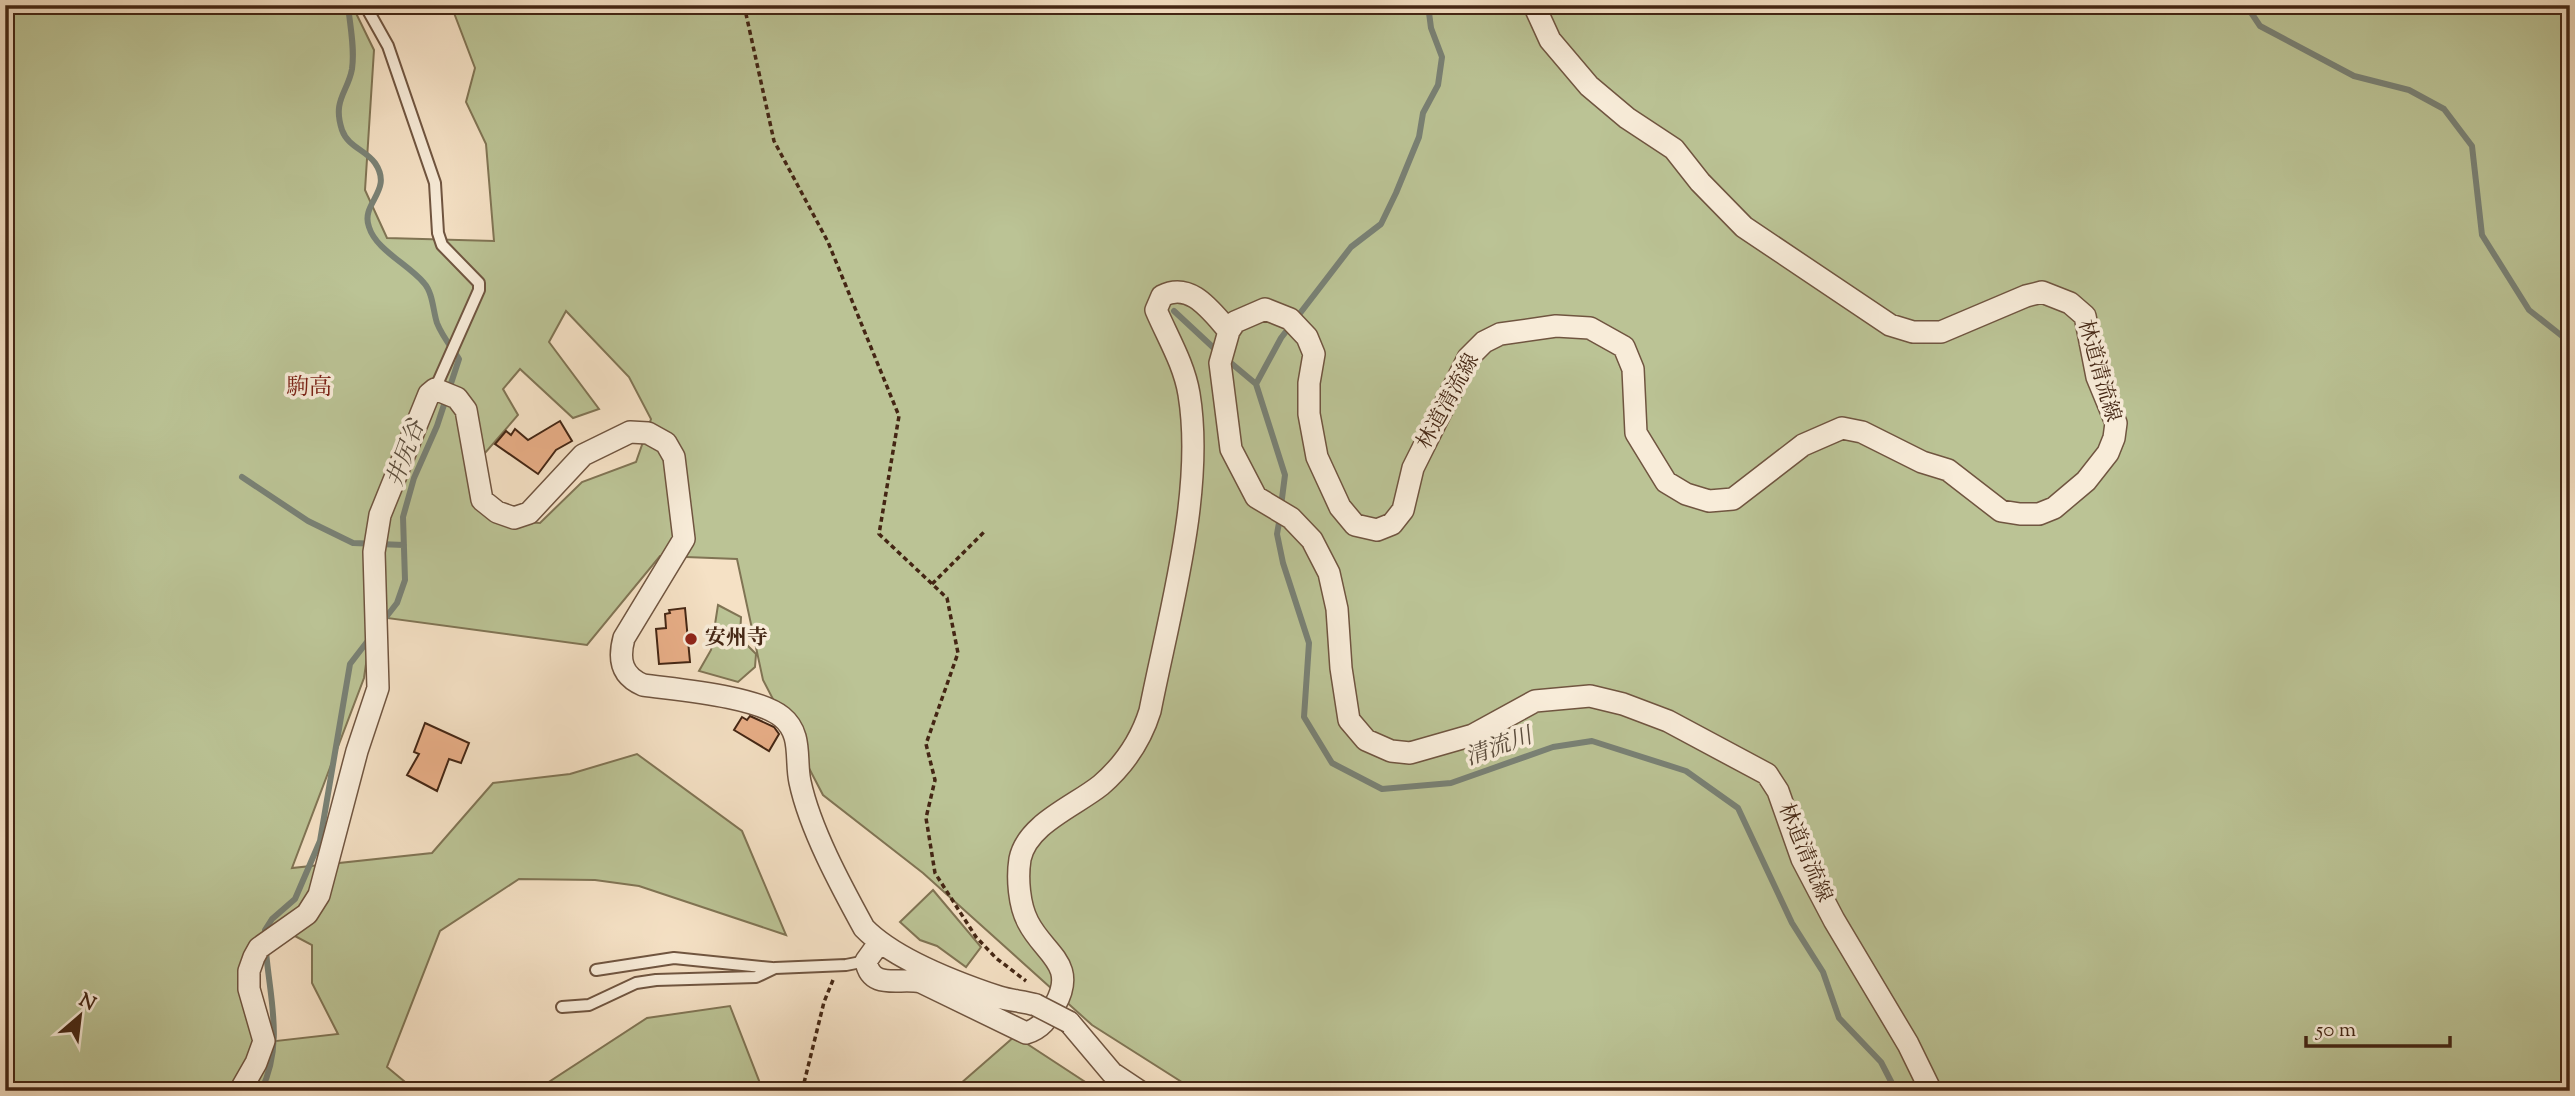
<svg xmlns="http://www.w3.org/2000/svg" width="2575" height="1096" viewBox="0 0 2575 1096" font-family="'Sorts Mill Goudy','Noto Serif JP',serif">
  <rect width="100%" height="100%" fill="#f5e1c5"/>
  <filter id="stains"><feTurbulence type="fractalNoise" baseFrequency=".00286" numOctaves="4"/><feColorMatrix values="0 0 0 0 .2 0 0 0 0 .09 0 0 0 0 .02 0 0 0 .5 -.17"/></filter>
  <radialGradient id="worn" r=".72"><stop offset=".6" stop-color="#630" stop-opacity="0"/><stop offset="1" stop-color="#630" stop-opacity=".3"/></radialGradient>
  <path fill="#bbc395" stroke="#807454" stroke-width="2" fill-rule="evenodd" d="M 5,5 L 352,5 L 374,50 L 365,190 L 387,238 L 494,241 L 486,144 L 466,102 L 475,68 L 451,5 L 2570,5 L 2570,1091 L 1196,1091 L 1092,1025 L 923,873 L 823,795 L 763,680 L 737,559 L 660,556 L 587,645 L 373,616 L 364,678 L 292,868 L 432,853 L 493,783 L 570,774 L 637,754 L 742,831 L 786,935 L 639,886 L 595,880 L 519,879 L 440,931 L 387,1067 L 416,1091 L 5,1091 ZM 566,311 L 629,377 L 651,419 L 636,462 L 582,482 L 540,523 L 501,521 L 471,469 L 518,415 L 503,389 L 520,369 L 573,418 L 599,409 L 549,342 ZM 293,935 L 312,945 L 312,983 L 338,1034 L 259,1043 L 258,945 Z
    M 718,605 L 741,617 L 740,638 L 756,654 L 755,667 L 738,682 L 699,671 L 711,650 Z
    M 933,890 L 981,947 L 966,967 L 937,946 L 920,940 L 900,922 Z
    M 730,1006 L 763,1091 L 535,1091 L 647,1018 Z
    M 1015,1036 L 1099,1091 L 952,1091 Z"/>
  <g fill="none" stroke-linecap="round" stroke-linejoin="round">
    <path stroke="#798175" stroke-width="6" d="M 348,5 C 350,26 355,48 352,69 C 348,92 332,100 342,130 C 348,147 366,150 375,163 C 394,191 360,203 369,227 C 376,250 408,264 424,283 C 433,293 433,311 437,323 C 442,336 452,348 459,359 L 437,426 L 414,478 L 403,517 L 405,580 L 397,603 L 383,621
      M 2246,5 L 2260,26 L 2354,76 L 2409,90 L 2444,109 L 2472,146 L 2482,235 L 2529,310 L 2562,336 L 2570,347
      M 1174,311 L 1217,351
      M 1225,358 L 1256,384
      M 1256,384 L 1285,475 L 1281,506
      M 1256,384 L 1281,338 L 1351,247 L 1381,224 L 1396,193 L 1419,137 L 1423,113 L 1438,85 L 1442,57 L 1431,28 L 1428,5
      M 242,477 L 308,521 L 353,543 L 404,545
      M 1280,517 L 1277,534 L 1283,563 L 1309,643 L 1304,717 L 1332,763 L 1382,789 L 1451,783 L 1553,747 L 1592,741 L 1686,771 L 1738,808 L 1792,923 L 1823,972 L 1839,1018 L 1881,1062 L 1896,1091
      M 266,936 L 265,930 L 272,919 L 295,899 L 320,841 L 350,664 L 370,638
      M 261,1091 C 284,1044 270,1000 266,951"/>
  </g>
  <path fill="#e8ae87" stroke="#442614" stroke-width="2" d="M 560,421 L 572,441 L 556,450 L 538,474 L 495,444 L 506,431 L 511,435 L 515,429 L 528,440 Z
    M 685,608 L 690,662 L 659,664 L 656,629 L 666,628 L 665,614 L 670,613 L 669,610 Z
    M 750,716 L 774,727 L 779,734 L 769,751 L 734,730 L 742,717 L 747,720 Z
    M 425,723 L 469,743 L 461,763 L 449,759 L 437,791 L 407,775 L 419,754 L 414,752 Z"/>
  <g fill="none" stroke-linecap="round" stroke-linejoin="round">
    <g stroke="#705540" stroke-width="14">
      <path id="lane" d="M 365,5 L 388,46 L 435,183 L 438,233 L 442,245 L 479,283 L 479,290 L 435,389
        M 596,970 L 674,958 L 772,968
        M 562,1007 L 589,1005 L 636,983 L 656,980 L 756,977 L 775,968 L 846,965 L 866,961"/>
    </g>
    <g stroke="#705540" stroke-width="24">
      <path id="street" d="M 1534,5 L 1550,40 L 1589,86 L 1627,118 L 1674,149 L 1700,182 L 1744,227 L 1890,325 L 1913,332 L 1941,332 L 2026,296 L 2042,292 L 2070,303 L 2085,316 L 2097,377 L 2116,423 L 2114,438 L 2108,453 L 2086,481 L 2054,508 L 2039,514 L 2020,514 L 2001,511 L 1948,470 L 1922,462 L 1862,432 L 1842,428 L 1803,445 L 1733,499 L 1709,501 L 1686,494 L 1666,482 L 1636,433 L 1633,369 L 1624,347 L 1590,328 L 1556,326 L 1500,334 L 1484,342 L 1468,358 L 1413,468 L 1403,510 L 1392,524 L 1377,530 L 1355,525 L 1340,507 L 1317,457 L 1309,414 L 1309,383 L 1314,354 L 1307,337 L 1290,319 L 1265,309 L 1235,322 L 1229,331 L 1220,363 L 1231,449 L 1256,497 L 1291,518 L 1312,540 L 1329,573 L 1337,609 L 1341,668 L 1349,720 L 1366,740 L 1391,751 L 1410,753 L 1473,735 L 1535,701 L 1590,696 L 1623,704 L 1668,721 L 1767,774 L 1778,791 L 1802,859 L 1834,920 L 1908,1044 L 1931,1091
        M 879,943 L 866,961 C 871,991 900,977 921,982 L 1026,1033 C 1042,1028 1047,1019 1055,1005 C 1078,964 1044,954 1028,922 C 1019,905 1017,878 1020,859 C 1027,824 1075,806 1101,785 C 1124,765 1141,740 1150,711 C 1169,614 1205,491 1189,394 C 1184,364 1168,338 1156,310 L 1162,296 C 1191,281 1211,311 1229,331
        M 1069,1022 L 1112,1073 L 1139,1091
        M 240,1091 L 256,1063 L 264,1041 L 249,989 L 249,971 L 254,957 L 259,948 L 307,914 L 319,895 L 357,751 L 378,688 L 374,552 L 380,515 L 429,394 L 435,389 L 457,398 L 466,410 L 482,500 L 497,512 L 514,518 L 529,513 L 583,455 L 630,432 L 648,433 L 666,443 L 674,457 L 684,539 L 624,638 C 618,660 622,676 643,685 C 679,690 756,696 782,717 C 803,734 795,760 800,782 C 810,829 841,886 864,928 C 895,960 957,983 999,997 C 1011,1001 1024,1001 1036,1005"/>
    </g>
    <path stroke="#442614" stroke-width="3.5" stroke-dasharray="5 3.5" stroke-linecap="butt" d="M 744,5 L 774,141 L 828,242 L 899,416 L 879,534 L 947,598 L 958,653 L 926,744 L 935,780 L 926,818 L 935,873 L 976,937 L 996,958 L 1026,981
      M 932,584 L 986,530
      M 802,1091 L 824,1002 L 833,980"/>
    <use href="#lane" stroke="#f8ecd9" stroke-width="10"/>
    <use href="#street" stroke="#f8ecd9" stroke-width="21"/>
    <g stroke="#705540" stroke-width="24" stroke-linecap="butt">
      <path id="street-bridge" d="M 1036,1005 L 1069,1022"/>
    </g>
    <use href="#street-bridge" stroke="#f8ecd9" stroke-width="21"/>
  </g>
  <circle fill="#8f2418" stroke="#f8ecd9" stroke-width="2.5" cx="691" cy="639" r="7"/>
  <g text-anchor="middle" dominant-baseline="central" stroke-width="7" stroke-linejoin="round" paint-order="stroke">
    <g font-size="21" fill="#442614" stroke="#f8ecd9">
      <text transform="translate(2098 371) rotate(74)">林道清流線</text>
      <text transform="translate(1449 402) rotate(-61)">林道清流線</text>
      <text transform="translate(1804 853) rotate(67)">林道清流線</text>
    </g>
    <g font-size="21" font-weight="bold" fill="#442614" stroke="#f8ecd9" text-anchor="start">
      <text x="705" y="639">安州寺</text>
    </g>
    <g font-size="23" fill="#7a1f14" stroke="#f8ecd9">
      <text x="309" y="388">駒高</text>
    </g>
    <g font-size="23" font-style="italic" fill="#5a4c3c" stroke="#f8ecd9">
      <text transform="translate(407 454) rotate(-70)">井尻谷</text>
      <text transform="translate(1499 748) rotate(-20)">清流川</text>
    </g>
  </g>
  <rect width="2575" height="1096" fill="none" stroke="#f5e1c5" stroke-width="28"/>
  <rect x="7" y="7" width="2561" height="1082" fill="none" stroke="#442614" stroke-width="3.5"/>
  <rect x="14" y="14" width="2547" height="1068" fill="none" stroke="#442614" stroke-width="2"/>
  <g transform="translate(80 1016) rotate(28)" stroke="#f8ecd9" stroke-width="5" paint-order="stroke">
  <path d="M0-5L12 26L0 18L-12 26Z" fill="#442614"/>
  <text y="-10" font-size="19" font-weight="bold" text-anchor="middle" fill="#442614">N</text>
  </g>
  <path d="M2306 1036v10h144v-10" fill="none" stroke="#442614" stroke-width="3.5"/>
  <text x="2316" y="1036" font-size="21" fill="#442614" stroke="#f8ecd9" stroke-width="5" paint-order="stroke">50 m</text>
  <rect width="100%" height="100%" filter="url(#stains)"/>
  <rect width="100%" height="100%" fill="url(#worn)"/>
</svg>
